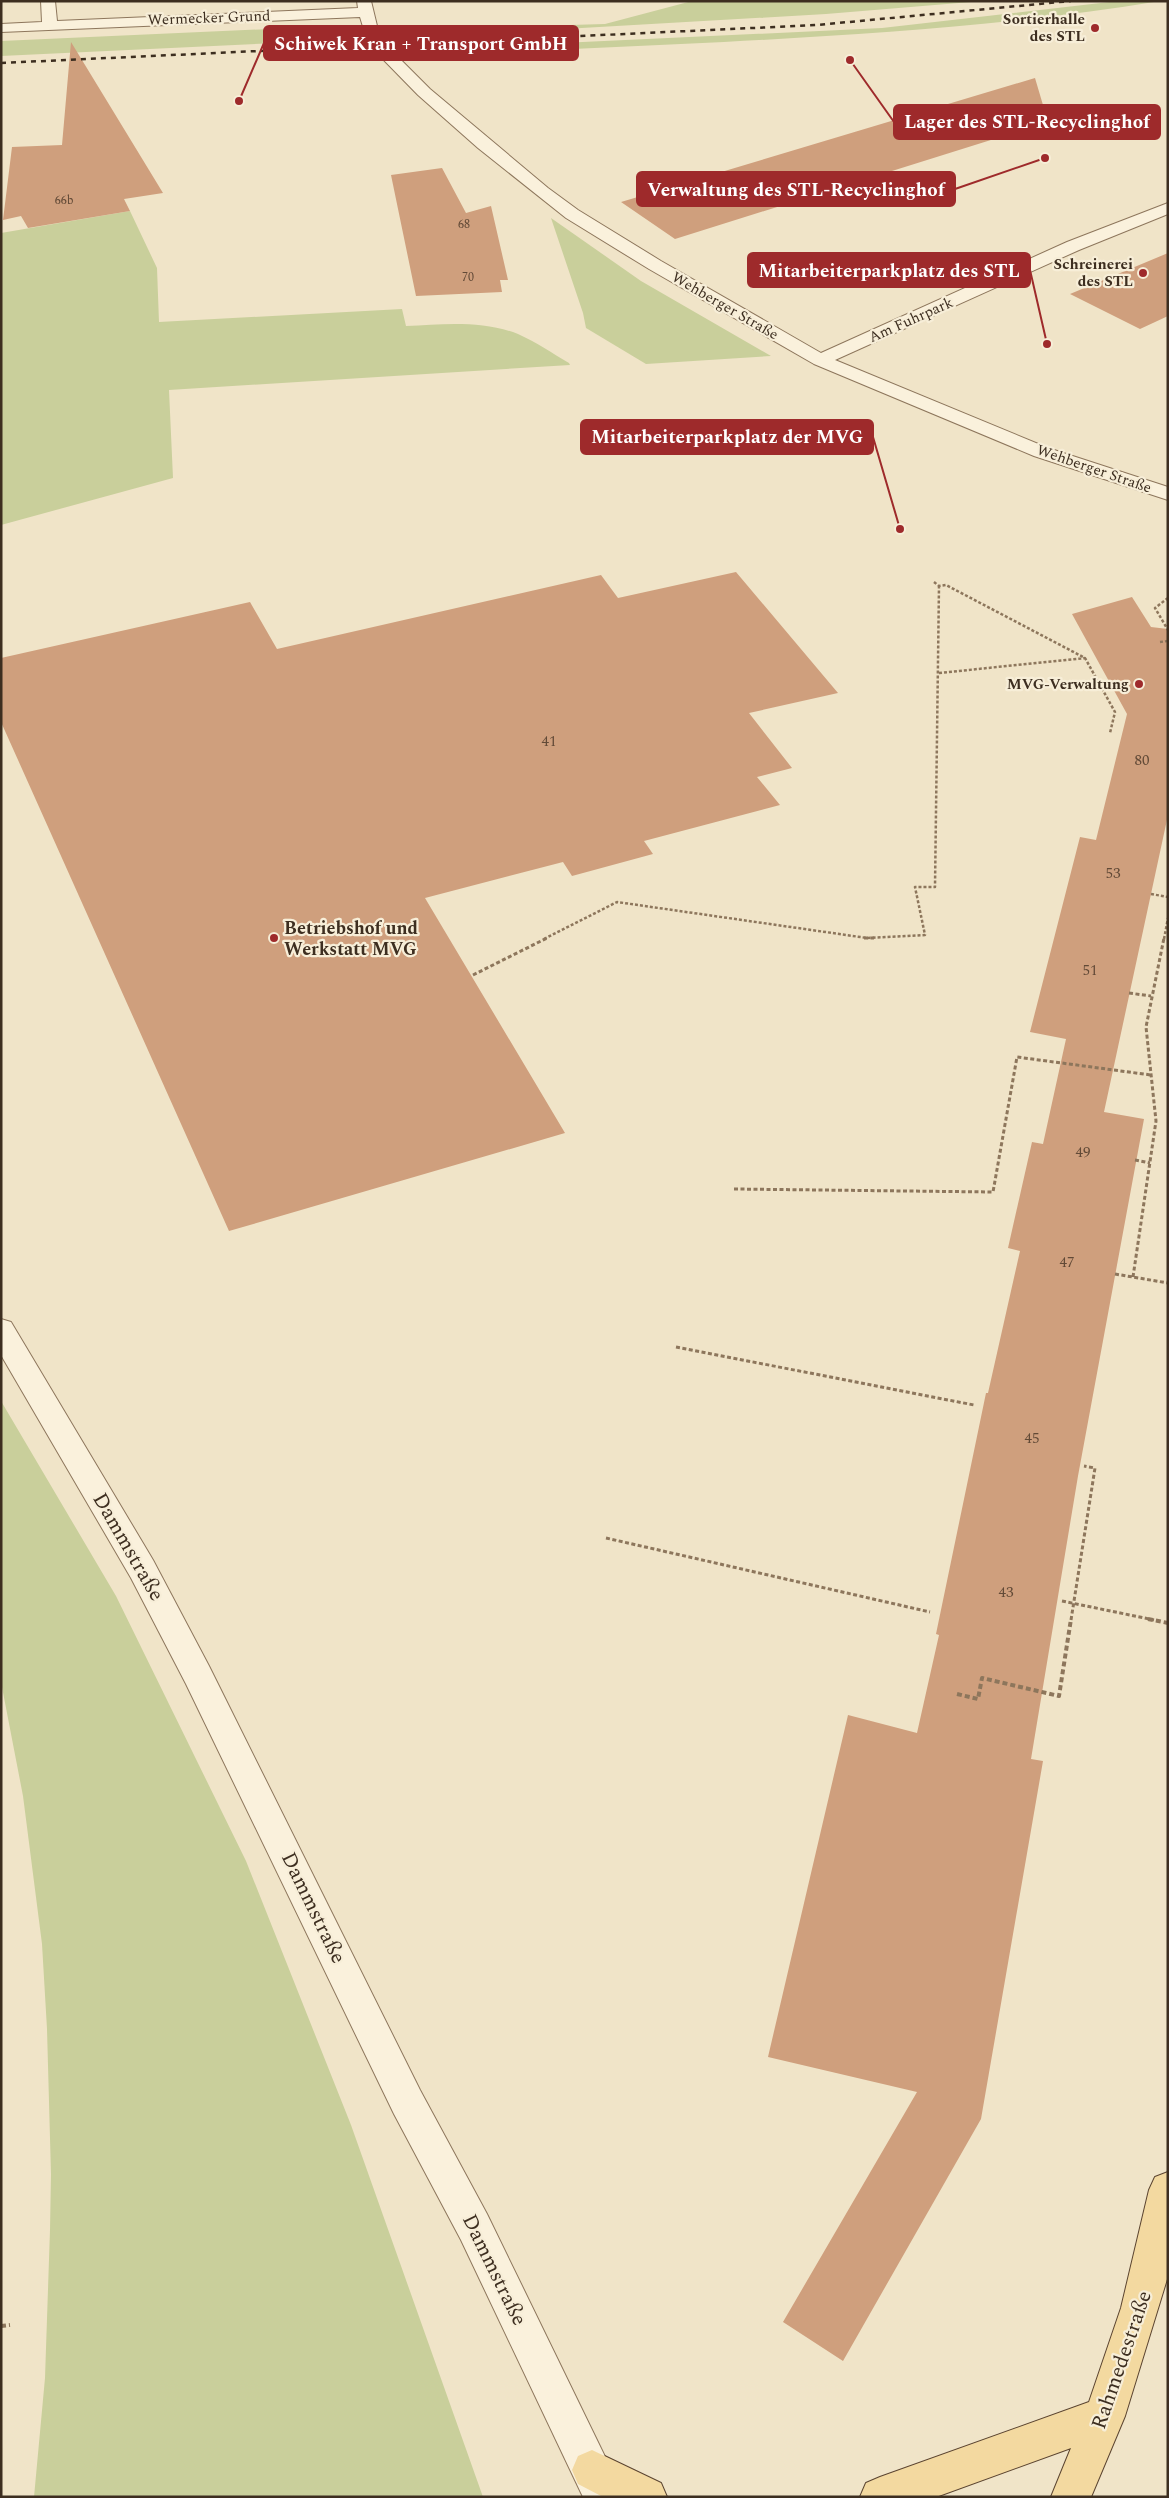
<svg xmlns="http://www.w3.org/2000/svg" width="1169" height="2498" viewBox="0 0 1169 2498" font-family="Spectral,serif">
  <rect width="100%" height="100%" fill="#f0e4c8"/>
  <path fill="#c9cf9b" d="M 692,1 L 983,1 L 826,14 L 405,38 L 401,30 L 605,24 Z
    M 1118,1 L 1160,1 C 1016,25 870,34 724,42 C 621,47 518,52 415,54 L 413,50 L 882,28 Z
    M 314,27 L 330,32 L 340,40 L 1,56 L 1,41 Z
    M 130,211 L 157,268 L 159,322 L 402,309 L 406,326 C 444,324 482,320 518,334 C 536,342 552,353 569,363 L 570,365 L 169,390 L 173,478 L 1,525 L 1,233 Z
    M 551,218 L 641,281 L 771,356 L 646,364 L 586,328 L 583,313 Z
    M 1,1401 L 116,1596 L 246,1861 L 351,2125 L 483,2497 L 34,2497 L 45,2378 L 50,2230 L 51,2174 L 47,2029 L 42,1944 L 23,1796 L 1,1682 Z"/>
  <path fill="#cf9f7d" d="M 71,42 L 163,193 L 124,199 L 130,211 L 28,228 L 21,216 L 3,220 L 12,147 L 62,145 Z
    M 1035,78 L 1048,122 L 675,239 L 621,202 Z
    M 442,168 L 466,213 L 491,206 L 508,280 L 500,280 L 502,292 L 416,296 L 391,175 Z
    M 1168,253 L 1168,316 L 1140,329 L 1070,294 Z
    M 736,572 L 838,693 L 749,713 L 792,768 L 757,777 L 780,805 L 644,841 L 653,854 L 572,876 L 563,862 L 425,898 L 565,1133 L 229,1231 L 1,722 L 1,658 L 250,602 L 277,649 L 601,575 L 618,598 Z
    M 1132,597 L 1151,627 L 1168,629 L 1168,815 L 1104,1112 L 1144,1119 L 1078,1476 L 1031,1759 L 1043,1761 L 981,2119 L 843,2361 L 783,2322 L 917,2092 L 768,2057 L 848,1715 L 917,1733 L 939,1635 L 936,1634 L 986,1393 L 988,1393 L 1020,1251 L 1008,1248 L 1032,1142 L 1043,1144 L 1066,1039 L 1030,1032 L 1080,837 L 1096,840 L 1127,714 L 1072,614 Z"/>
  <g fill="none" stroke-linecap="round" stroke-linejoin="round">
    <g stroke="#8d765c" stroke-width="2">
      <path id="minor" d="M 41,1 L 55,1 L 57,21 L 358,8 L 357,1 L 371,1 L 378,30 L 385,44 L 430,89 L 548,188 L 578,210 L 661,261 L 821,353 L 1067,242 L 1168,203 L 1168,214 L 1079,250 L 835,360 L 1048,448 L 1168,487 L 1168,500 L 1034,456 L 814,364 L 649,269 L 566,218 L 478,148 L 418,95 L 373,49 L 364,30 L 360,17 L 1,32 L 1,24 L 42,22 Z
        M 1,1319 L 11,1322 L 153,1560 L 209,1666 L 420,2090 L 487,2214 L 613,2473 L 619,2487 L 615,2497 L 583,2497 L 461,2240 L 394,2114 L 186,1684 L 131,1578 L 1,1355 Z"/>
    </g>
    <g stroke="#5b4430" stroke-width="2">
      <path id="major" d="M 1168,2172 L 1168,2276 L 1125,2416 L 1091,2497 L 1051,2497 L 1071,2448 L 936,2497 L 860,2497 L 866,2483 L 880,2477 L 1089,2402 L 1121,2308 L 1149,2190 L 1155,2177 Z
        M 592,2450 L 661,2483 L 667,2497 L 603,2497 L 578,2484 L 572,2470 L 578,2456 Z"/>
    </g>
    <path stroke="#8d765c" stroke-width="2.5" stroke-dasharray="3 2" stroke-linecap="butt" d="M 934,582 L 939,586 L 946,585 L 1085,658 L 1115,712 L 1110,733
      M 1168,598 L 1155,608 L 1168,630
      M 1160,642 L 1168,641
      M 939,673 L 1085,658
      M 1151,894 L 1168,897
      M 544,939 L 617,902 L 867,938 L 925,935 L 915,887 L 935,887 L 939,586
      M 1164,939 L 1168,918"/>
    <path stroke="#8d765c" stroke-width="3" stroke-dasharray="4 2.5" stroke-linecap="butt" d="M 864,938 L 874,938
      M 473,975 L 547,938
      M 1129,993 L 1151,996
      M 1135,1160 L 1150,1163
      M 734,1189 L 993,1192 L 1017,1057 L 1151,1075
      M 1115,1274 L 1168,1283
      M 1133,1277 L 1156,1121 L 1146,1027 L 1164,938
      M 676,1347 L 974,1405
      M 606,1538 L 930,1612
      M 1062,1601 L 1154,1620
      M 1071,1620 L 1095,1468 L 1084,1466"/>
    <path stroke="#8d765c" stroke-width="4" stroke-dasharray="5 3" stroke-linecap="butt" d="M 1148,1619 L 1168,1623
      M 957,1694 L 978,1699 L 982,1678 L 1059,1696 L 1071,1619
      M 1,2326 L 10,2325"/>
    <use href="#minor" fill="#faf1dc" fill-rule="evenodd"/>
    <use href="#major" fill="#f3d9a0" fill-rule="evenodd"/>
    <path stroke="#3d2e20" stroke-width="2.5" stroke-dasharray="5 5" stroke-linecap="butt" d="M 1,63 L 817,25 L 1071,1"/>
  </g>
  <g fill="#9e2a2b" stroke="#f7eed8" stroke-width="2">
    <circle cx="1095" cy="28" r="5"/>
    <circle cx="1143" cy="273" r="5"/>
    <circle cx="1139" cy="684" r="5"/>
    <circle cx="274" cy="938" r="5"/>
  </g>
  <g text-anchor="middle" dominant-baseline="central" stroke-width="4.5" stroke-linejoin="round" paint-order="stroke">
    <g font-size="12" fill="#624a37">
      <text x="64" y="200">66b</text>
      <text x="464" y="224">68</text>
      <text x="468" y="277">70</text>
    </g>
    <g font-size="15" fill="#3d2e20" stroke="#f7eed8">
      <text transform="translate(209 18) rotate(-2)">Wermecker Grund</text>
      <text transform="translate(725 306) rotate(30)">Wehberger Straße</text>
      <text transform="translate(911 320) rotate(-24)">Am Fuhrpark</text>
      <text transform="translate(1094 469) rotate(19)">Wehberger Straße</text>
    </g>
    <g font-size="15" font-weight="bold" fill="#3d2e20" stroke="#f7eed8" text-anchor="end">
      <text x="1085" y="19">Sortierhalle<tspan x="1085" dy="17">des STL</tspan></text>
      <text x="1133" y="264">Schreinerei<tspan x="1133" dy="17">des STL</tspan></text>
      <text x="1129" y="684">MVG-Verwaltung</text>
    </g>
    <g font-size="15" fill="#624a37">
      <text x="549" y="741">41</text>
      <text x="1142" y="760">80</text>
      <text x="1113" y="873">53</text>
      <text x="1090" y="970">51</text>
      <text x="1083" y="1152">49</text>
      <text x="1067" y="1262">47</text>
      <text x="1032" y="1438">45</text>
      <text x="1006" y="1592">43</text>
    </g>
    <g font-size="18" font-weight="bold" fill="#3d2e20" stroke="#f7eed8" text-anchor="start">
      <text x="284" y="928">Betriebshof und<tspan x="284" dy="21">Werkstatt MVG</tspan></text>
    </g>
    <g font-size="21" fill="#3d2e20" stroke="#f7eed8">
      <text transform="translate(128 1547) rotate(60)">Dammstraße</text>
      <text transform="translate(313 1908) rotate(64)">Dammstraße</text>
      <text transform="translate(494 2270) rotate(64)">Dammstraße</text>
      <text transform="translate(1122 2360) rotate(-71)">Rahmedestraße</text>
    </g>
  </g>
  <path fill="none" stroke="#9e2a2b" stroke-width="2" d="M239 101L264 43M850 60L894 122M1045 158L955 189M1047 344L1030 270M900 529L873 437"/>
  <g fill="#9e2a2b" stroke="#f7eed8" stroke-width="2">
    <circle cx="239" cy="101" r="5"/>
    <circle cx="850" cy="60" r="5"/>
    <circle cx="1045" cy="158" r="5"/>
    <circle cx="1047" cy="344" r="5"/>
    <circle cx="900" cy="529" r="5"/>
  </g>
  <g fill="#9e2a2b" stroke="#9e2a2b" stroke-width="2">
    <rect x="264" y="26" width="314" height="34" rx="5"/>
    <rect x="894" y="105" width="266" height="34" rx="5"/>
    <rect x="637" y="172" width="318" height="34" rx="5"/>
    <rect x="748" y="253" width="282" height="34" rx="5"/>
    <rect x="581" y="420" width="292" height="34" rx="5"/>
  </g>
  <g font-size="19" text-anchor="middle" font-weight="bold" fill="#fff">
    <text x="421" y="50">Schiwek Kran + Transport GmbH</text>
    <text x="1027" y="128">Lager des STL-Recyclinghof</text>
    <text x="796" y="196">Verwaltung des STL-Recyclinghof</text>
    <text x="889" y="277">Mitarbeiterparkplatz des STL</text>
    <text x="727" y="443">Mitarbeiterparkplatz der MVG</text>
  </g>
  <rect width="1169" height="2498" fill="none" stroke="#3d2e20" stroke-width="5"/>
</svg>
